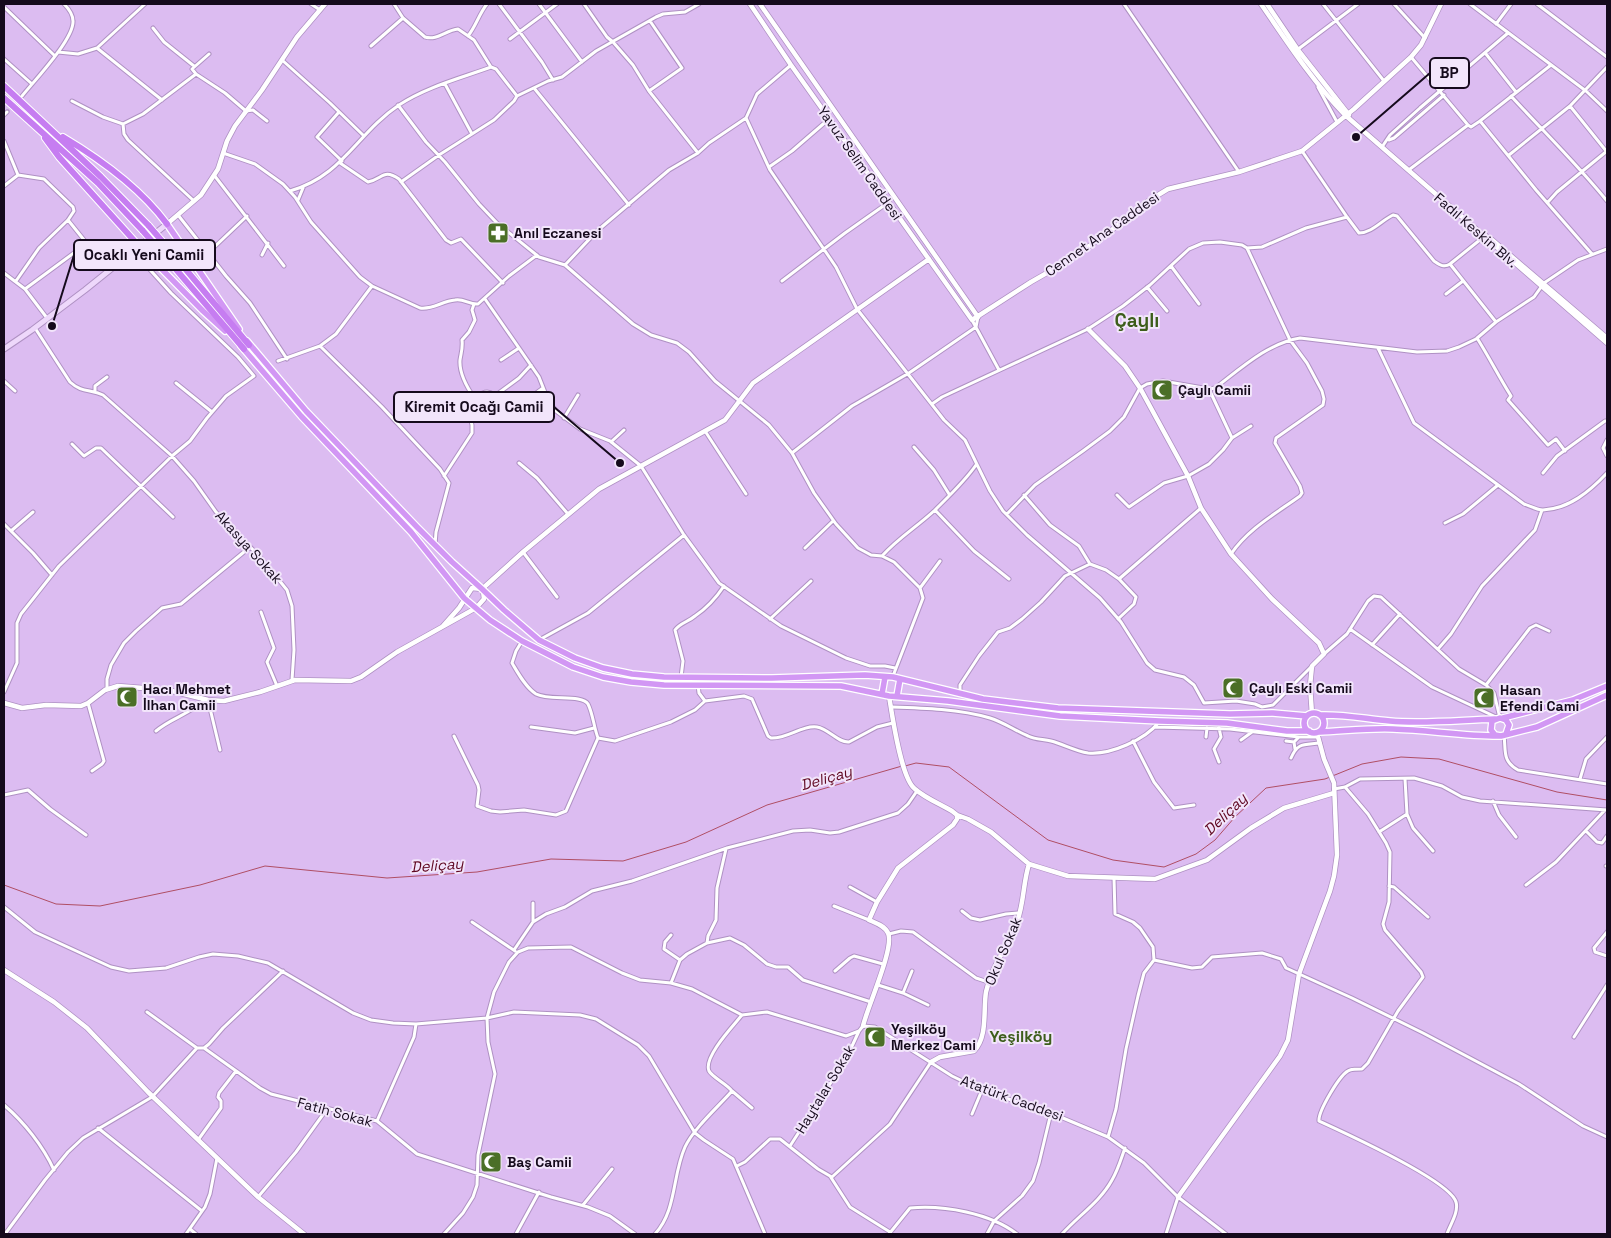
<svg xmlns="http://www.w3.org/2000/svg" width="1611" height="1238" viewBox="0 0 1611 1238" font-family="'Space Grotesk',sans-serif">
  <rect width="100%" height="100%" fill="#dcbcf1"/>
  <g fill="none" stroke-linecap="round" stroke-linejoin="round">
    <path stroke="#b04e64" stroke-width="1" d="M 905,766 L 916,763 L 949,767 L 1048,840 L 1113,860 L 1164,867 L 1196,854 L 1215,840 L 1235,817 L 1266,788 L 1325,779 L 1362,764 L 1401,757 L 1439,759 L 1557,792 L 1607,800
      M 4,885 L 56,904 L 100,906 L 200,885 L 265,866 L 387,878 L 477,872 L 551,859 L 623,861 L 686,842 L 767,805 L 902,766"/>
    <path stroke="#bea1d1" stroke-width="3" stroke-dasharray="3 1.5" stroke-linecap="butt" d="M 7,112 L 22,96"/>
    <g stroke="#af91c3" stroke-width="5">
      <path id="minor" d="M 311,4 L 320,10
        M 394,4 L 403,18 L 425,37 C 437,41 446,30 458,29 L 474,40 L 491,67 L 496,69 L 517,96
        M 499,4 L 542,62 L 553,80
        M 539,4 L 582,62
        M 584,4 L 607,37 L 613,42 L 633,65 L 649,91 L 698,153
        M 1124,4 L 1239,172
        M 1323,4 L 1384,81
        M 1394,4 L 1425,38
        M 1470,4 L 1586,91 L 1607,111
        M 1537,4 L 1607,57
        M 4,7 L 55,56
        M 1496,24 L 1511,4
        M 153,28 L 164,42 L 194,66
        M 468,36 C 476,26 479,14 487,4
        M 510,39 L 557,4
        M 371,46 L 403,18
        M 97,48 L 162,100
        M 1297,50 L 1358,4
        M 58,52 L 78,54 L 97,48 L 145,4
        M 1486,54 L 1516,92
        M 1411,57 L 1468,125 L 1471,127 L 1480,121 L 1551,65
        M 4,59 L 32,84
        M 282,60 L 330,103 L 364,136
        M 791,65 L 757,94 L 746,118 L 770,170 L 836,267 L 857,309 L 944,420 L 965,440 L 990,491 L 1003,511 L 1027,535 L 1100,598 L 1121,622 L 1147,663 L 1155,670 L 1184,677 L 1194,685 L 1204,703 L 1236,701 L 1255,704 L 1262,707 L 1273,705 L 1311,667
        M 196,74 L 192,69 L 209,54
        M 445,84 L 472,134
        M 1318,87 L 1337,122
        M 534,88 L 629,205
        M 649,91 L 682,68 L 650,21
        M 22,96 C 34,81 74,39 73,21 C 73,14 69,9 64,4
        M 1511,96 C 1543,131 1577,164 1607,201
        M 72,101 L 103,117 L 123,124 L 143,114 L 196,74 L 225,93 L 246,111 L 253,110 L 267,121
        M 398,105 L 426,142 L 445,162 L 479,204 L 497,223 L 539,257 L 565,265 L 633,324 L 651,335 L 677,343 L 689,352 L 715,381 L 769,425 L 792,453 L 814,493 L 836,524 L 858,548 L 871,555 L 882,556 L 894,562 L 920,588 L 923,598 L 893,676
        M 1570,106 L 1607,152
        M 339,112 L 317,137 L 342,161
        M 4,115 L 7,112
        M 1480,121 L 1536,190 L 1592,254
        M 123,124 L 124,134 L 128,140 L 194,201
        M 1389,140 L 1394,138 L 1444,95
        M 4,141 L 18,175
        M 1382,147 L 1390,135 L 1420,108 L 1508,33
        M 223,153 L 255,164 L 283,184 L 295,197 L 311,222 L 360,277 L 372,286 L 420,308 C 433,310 442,301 455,300 C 463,298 470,305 478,304 L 509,276 L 537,255
        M 1509,155 L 1570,106 L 1607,67
        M 340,163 L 368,182 C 383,179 383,168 399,179 L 446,240 L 451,243 L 461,239 L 503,283
        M 769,167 L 792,151 L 829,119
        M 1410,169 L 1468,125
        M 214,175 L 284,266
        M 401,182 L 439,155 L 494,120 L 514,101 L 517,96 L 548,81 L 562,77 L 596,51 L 656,17 L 663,14 L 685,12 L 699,4
        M 4,186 L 18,175 L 44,179 L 73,207 L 74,211 L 68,220 L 39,248 L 16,281
        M 290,191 C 343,176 357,133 399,105 C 426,87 461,78 491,67
        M 298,200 L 303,188
        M 1548,202 L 1557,192 L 1607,151
        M 178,215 L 226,276 L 250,303 L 287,359
        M 1347,217 L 1359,233 C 1372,233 1382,220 1393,215 L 1397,216 L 1434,261 C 1440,265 1444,268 1450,264
        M 68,220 L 109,271
        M 1486,235 L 1450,264 L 1496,322
        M 208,253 L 247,216
        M 262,255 L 268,243
        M 565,265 L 597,231 L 669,170 L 698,153 L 709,143 L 746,118
        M 1171,266 L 1199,304
        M 4,273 L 25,289 L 47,318
        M 782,281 L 845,233 L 889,202
        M 1147,287 L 1167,311
        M 25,289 L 86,244
        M 1446,294 L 1463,281
        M 485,299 L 539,377 L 548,400 L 556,411 L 580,429 L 610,441 L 641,466 L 684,535 L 719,583 L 781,626 L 846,658 L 870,666 L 885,666 L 895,668
        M 474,304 L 472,310 L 475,320 L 469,332 L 462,340 C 463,348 461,353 460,360 C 459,373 468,389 475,399
        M 972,320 L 999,370
        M 35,328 L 70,382 C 82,393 90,389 103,395 L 172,456 L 194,481 L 216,512 L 261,558 L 287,590 L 292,606 L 294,650 L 292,680
        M 1477,338 C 1489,357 1499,377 1511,396 L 1508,400 L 1548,445 L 1556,439 L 1565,451
        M 320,346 L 382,407 L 440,469 L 449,483 L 436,532 L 435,545
        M 1378,348 L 1414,423 L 1524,504 C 1530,506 1537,510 1543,510 C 1569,509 1590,491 1607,473
        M 501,360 L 519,348
        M 278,361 L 320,346 L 336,334 L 372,286
        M 4,381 L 15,391
        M 176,383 L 212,412
        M 95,391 L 95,386 L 107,377
        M 496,395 L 519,378 L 531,365
        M 932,404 L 942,397 L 1088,329 L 1123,306 L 1150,285 L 1189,249 L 1203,243 L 1220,242 L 1242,245 L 1247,248 L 1262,247 L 1306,228 L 1347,217 L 1302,151
        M 564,418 L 578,395
        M 525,420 L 548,400
        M 705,431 L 746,494
        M 1232,438 L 1251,426
        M 1607,440 L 1603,448 L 1607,456
        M 611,442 L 624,430
        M 72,444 L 84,456 L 96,448 L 101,448 L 173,517
        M 914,447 L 934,470 L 949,494
        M 792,453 L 852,406 L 909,373 L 976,327 L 978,317
        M 519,463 L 537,478 L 568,514
        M 1543,473 L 1557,456 L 1605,421 L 1607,421
        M 444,476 L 472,433 L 472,425 L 468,409 C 470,404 474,399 478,396 C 492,384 501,402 509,413 L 543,388
        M 1024,495 L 1050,525 L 1079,546 L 1090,564
        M 1117,495 L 1129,507 L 1164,483 L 1188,476 L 1209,464 L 1223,450 L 1232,438 L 1209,389
        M 935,510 L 974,551 L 1009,579
        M 1007,514 L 1035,485 L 1083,451 L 1110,431 L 1124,417 L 1140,388 L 1147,384 L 1163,381 L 1209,389 L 1215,388 C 1240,369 1268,343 1300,338 L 1417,352 L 1447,351 L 1459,347 L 1476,339 L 1496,322 L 1534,297 L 1544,283 L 1578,260 L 1607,249
        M 1445,523 L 1463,514 L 1498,485
        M 4,524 L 33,553 L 52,575
        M 11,531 L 33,512
        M 805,548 L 833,521
        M 523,552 L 557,597
        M 1231,554 C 1248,529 1275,514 1300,496 L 1302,493 L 1300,486 L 1275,443 L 1276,438 L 1323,405 L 1324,399 L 1322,391 L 1307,363 L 1290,340 L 1247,248
        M 882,556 C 898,538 918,526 935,510 C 949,496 965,481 976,465
        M 920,588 L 940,561
        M 261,612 L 274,648 L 267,662 L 277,686
        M 770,619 L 811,581
        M 1118,619 L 1134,604 L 1136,597 L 1119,579
        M 1350,629 L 1432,687 L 1496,717
        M 539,640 L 588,613 L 684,535
        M 1372,645 L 1400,614
        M 1438,649 L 1451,634 L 1482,586 L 1535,530 L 1542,510
        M 1324,654 L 1347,634 L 1368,601 L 1374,596 L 1381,597 L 1459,669 L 1486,685 L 1494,693 L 1500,718
        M 681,677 L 683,661 L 675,630 C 680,623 688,622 695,616 C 707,608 716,598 724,586
        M 1486,685 L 1530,628 L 1536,625 L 1549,631
        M 107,689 L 107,679 L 111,665 L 124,643 L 136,631 L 162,608 L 181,604 L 250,547
        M 4,692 L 17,663 L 17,623 L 21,614 L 59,566 L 172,456 L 190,441 L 207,418 L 226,396 L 254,376 L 238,357 L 171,293 L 133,251
        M 960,692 L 960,685 L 979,656 L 998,632 L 1010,628 L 1022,619 L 1041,602 L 1065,576 L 1090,564 L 1106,570 L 1119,579 L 1201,508
        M 208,700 L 220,750
        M 705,701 L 744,696 L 752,699 L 768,736 L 771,738 C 787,739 802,725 817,727 C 829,729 838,743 849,742 L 877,727 L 893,723
        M 88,703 L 104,761 L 102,764 L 92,771
        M 891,707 C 924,708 959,709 990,718 C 1003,722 1016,731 1028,736 C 1036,740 1043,739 1051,741 C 1063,744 1075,751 1088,753 C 1110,755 1145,740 1159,722
        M 531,727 L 575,733 L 594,728
        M 1155,727 L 1230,729 L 1299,737
        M 156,731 C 171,718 191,714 205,699
        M 1504,735 C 1506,751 1502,761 1518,770 L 1607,784
        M 454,736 L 478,785 L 479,790 L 477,806 L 491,811 L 500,812 L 524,810 L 556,815 L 566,811 L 598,738 C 594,728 593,714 588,704 C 582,694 549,701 536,694 C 526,688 518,673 512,663 L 516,651 L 522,641
        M 1206,737 L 1207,728
        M 598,738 L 615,741 L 671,722 L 695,710 L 705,701 L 699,693 L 698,685
        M 1241,740 L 1252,732
        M 1133,741 L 1154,782 L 1174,808 L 1194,805
        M 1286,741 L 1294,742 L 1295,749
        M 1294,742 L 1299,737 L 1318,737
        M 1291,758 C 1298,742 1304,745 1320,743
        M 1219,762 L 1214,749 L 1221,737 L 1219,728
        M 1405,779 L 1407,814
        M 1580,779 L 1586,759 L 1607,737
        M 1345,787 L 1368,814 L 1386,843 L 1390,852 L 1389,902 L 1383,924 L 1385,930 L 1421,972 L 1423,977 L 1398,1011 L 1368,1063 L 1362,1069 C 1359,1069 1353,1069 1350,1070 C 1340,1073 1318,1112 1319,1121 C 1343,1132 1450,1181 1456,1202 C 1459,1212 1450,1225 1447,1234
        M 1334,789 L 1345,787 L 1360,779 L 1414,778 L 1442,786 L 1462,797 L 1480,801 L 1607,810
        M 4,795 L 28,790 L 50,809 L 86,835
        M 1493,801 L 1499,815 L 1516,837
        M 1586,831 L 1597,842 L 1602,843 L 1607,836
        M 1379,832 L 1407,814 L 1413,828 L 1433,851
        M 1606,866 L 1607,866
        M 1526,885 L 1556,862 L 1605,810
        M 1389,886 L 1394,887 L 1428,917
        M 850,887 L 877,902
        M 834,906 L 869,920
        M 4,907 L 35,932 L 111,967 L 129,971 L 166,968 L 199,957 L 213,954 L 238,956 L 268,963 L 353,1013 L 371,1020 L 393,1023 L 416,1024 L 487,1018 L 494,992 L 509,962 L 518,952 L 528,948 L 571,947 L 622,973 L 640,980 L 671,983 L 692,989 L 742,1015 L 767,1012 L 846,1036 L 859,1031 L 863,1026 L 875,1027 L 952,1076 L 981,1090 L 1051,1113 L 1108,1137 L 1144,1163 L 1178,1197 L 1226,1234
        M 962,911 L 971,918 L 980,920 L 1006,914 L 1019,913
        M 533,921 L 533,903
        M 472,922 L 515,951
        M 1607,932 L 1594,948 L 1595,952 L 1607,956
        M 889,934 L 901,931 L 913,932 L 976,978 L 988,982
        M 671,935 L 665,942 L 664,949 L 680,960
        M 707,943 L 708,936 L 716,920 L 717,888 L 726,849
        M 514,950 L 533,922 L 546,914 L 565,907 L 592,891 L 632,881 L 727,848 L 793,831 L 810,830 L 830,833 L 839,832 L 898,813 L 908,804 L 917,791
        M 1154,960 L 1192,968 L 1202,967 L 1212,957 L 1262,953 L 1281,959 L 1286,968 L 1352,998 L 1423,1033 L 1519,1084 L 1583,1126 L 1607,1137
        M 835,971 L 850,958 L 854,956 L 883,964
        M 671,983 L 680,960 L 687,954 L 707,943 L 730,938 L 744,945 L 767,964 L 776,967 L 788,967 L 803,980 L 871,1002
        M 878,985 L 903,993 L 928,1005
        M 903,993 L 912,971
        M 147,1012 L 197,1048
        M 1574,1037 L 1607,985
        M 204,1048 L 260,1088 L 271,1094 L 377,1121 L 417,1154 L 551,1197 L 588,1207 L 610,1216 L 635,1234
        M 732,1091 L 752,1108
        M 4,1105 C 24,1122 43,1146 54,1170
        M 972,1114 L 982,1090
        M 377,1121 L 414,1037 L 416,1024
        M 98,1128 L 202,1211
        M 1108,1137 L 1116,1109 L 1126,1049 L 1138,996 L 1144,973 L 1154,960 L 1153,947 L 1140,928 L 1133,922 L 1115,914 L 1114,878
        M 198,1140 L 221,1108 L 221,1101 L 218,1097 L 219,1093 L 236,1071
        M 790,1146 L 846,1059 L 859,1031
        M 737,1166 L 745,1162 L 770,1139 L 780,1139 L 818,1169 L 830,1176 L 850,1207 L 890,1232
        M 832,1177 L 890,1124 L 931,1062
        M 258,1197 L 296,1152 L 327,1109
        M 583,1205 L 612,1169
        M 190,1229 L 196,1234
        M 5,1234 L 45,1180 L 68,1152 L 83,1138 L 152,1097 L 197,1048 L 204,1048 L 209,1044 L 223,1028 L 283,971
        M 186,1234 L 205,1207 L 210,1194 L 217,1158
        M 444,1234 L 463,1213 L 473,1197 L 477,1185 L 478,1155 L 495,1074 L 488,1042 L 487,1018 L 514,1012 L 580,1015 L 596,1019 L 638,1045 L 649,1056 L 695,1133 L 704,1140 L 733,1159 L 765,1234
        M 516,1234 L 539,1192
        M 655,1234 C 677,1210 672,1176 685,1147 C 694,1128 718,1107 732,1091 C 727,1084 712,1077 709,1071 C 703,1057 734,1025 742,1015
        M 889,1234 L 910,1208 C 944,1205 990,1213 1017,1234
        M 987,1234 L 994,1221 L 1022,1196 L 1033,1181 L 1039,1163 L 1051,1113
        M 1062,1234 C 1078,1216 1100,1202 1112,1180 C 1118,1170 1121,1159 1125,1148
        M 1166,1234 L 1178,1197"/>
    </g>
    <g stroke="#af91c3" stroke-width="6">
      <path id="tertiary" d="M 750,4 L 791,65 L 972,320 L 1031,282 L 1066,262 L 1108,233 L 1145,203 L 1168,189 L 1239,172 L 1302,151 L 1354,109 L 1411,57 L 1421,45 L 1441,4
        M 760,4 L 978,317
        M 1261,4 C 1287,42 1313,82 1345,115 L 1607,343
        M 1267,4 L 1298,50 L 1349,115
        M 167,224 L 201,195 L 218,169 L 227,141 L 235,126 L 262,90 L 297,37 L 325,4
        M 1491,239 L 1607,338
        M 1088,329 L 1125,366 L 1140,388 L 1188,476 L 1201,508 L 1231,554 L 1272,599 L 1319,643 L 1324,654 L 1312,666 L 1310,686 L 1312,714
        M 443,626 L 459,608 L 472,588 L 482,589 L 523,552 L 599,489 L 725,420 L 753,383 L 929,259
        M 4,703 L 22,708 L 46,705 L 81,706 L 88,703 L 105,690 L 118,686 L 168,690 L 208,700 L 224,701 L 260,692 L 295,680 L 351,681 L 361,677 L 397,652 L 476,608 L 484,599 L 483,590
        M 957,815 L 968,819 L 991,832 L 1029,864 L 1068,876 L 1155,879 L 1207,860 L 1251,828 L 1284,808 L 1334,793
        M 4,970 L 54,1002 L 87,1028 L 148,1092 L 258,1197 L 304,1234
        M 863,1026 C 867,1008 895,947 888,933 C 885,926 876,923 869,920 L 877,902 L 898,868 L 953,825 L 957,819 L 957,815 L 952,811 C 940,804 925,798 915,789 C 901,779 892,714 889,696
        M 931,1062 L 940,1057 L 974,1051 C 988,1037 983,1010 986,992 C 992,964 1008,948 1017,922 C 1024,903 1023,883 1029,864
        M 1178,1197 L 1280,1056 L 1288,1040 L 1299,974 L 1330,891 L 1334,876 L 1337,855 L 1334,783 L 1324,759 L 1317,733"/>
    </g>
    <g stroke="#af91c3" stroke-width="7">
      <path id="secondary" d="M 4,349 L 32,330 L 85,290 L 167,224"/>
    </g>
    <g stroke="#fff" stroke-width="8">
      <path id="trunk" d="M 167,224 L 239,329
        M 139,246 L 203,311 L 225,331
        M 247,341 L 306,411 L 417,527 L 452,562 L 482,589 L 504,610 L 539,640 L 575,658 L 603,668 L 632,674 L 664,677 L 772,678 L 865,675 L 893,677 L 983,699 L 1058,708 L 1230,714 L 1273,713 L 1307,716
        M 241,346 L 301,416 L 411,532 L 464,598 L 490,620 L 522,641 L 573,667 L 603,677 L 631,682 L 664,685 L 841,686 L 889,696 L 948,701 L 1060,716 L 1160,721 L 1227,723 L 1287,731 L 1309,731
        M 882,694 L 885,677
        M 897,696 L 900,679
        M1304 723a10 10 0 1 1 20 0a10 10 0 1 1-20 0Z
        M 1320,715 C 1344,714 1366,719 1390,721 C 1425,724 1460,720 1495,719
        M 1503,718 L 1573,700 L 1607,686
        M 1320,732 C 1344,731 1369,728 1393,729 C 1428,730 1463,736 1498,736
        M 1506,734 L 1509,725 L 1506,720 L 1500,718 L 1492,721 L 1491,730 L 1495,735 L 1501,736 L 1537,727 L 1607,695"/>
    </g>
    <g stroke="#fff" stroke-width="8">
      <path id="motorway" d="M 4,86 L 101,177 L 149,226
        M 4,98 L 98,183 L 143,231
        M 63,137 C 100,159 141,189 167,224
        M 45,138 L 59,157 L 139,246
        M 162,241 L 249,345
        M 156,246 L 244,349"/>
    </g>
    <use href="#minor" stroke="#fff" stroke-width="3"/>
    <use href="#tertiary" stroke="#fff" stroke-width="4.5"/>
    <use href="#secondary" stroke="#eed8fb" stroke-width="5"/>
    <use href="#trunk" stroke="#d297f4" stroke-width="5.5"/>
    <use href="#motorway" stroke="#c67df1" stroke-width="6"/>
    <g stroke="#fff" stroke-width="8" stroke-linecap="butt">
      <path id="motorway-bridge" d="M 149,226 L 162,241
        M 143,231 L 156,246"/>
    </g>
    <use href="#motorway-bridge" stroke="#c67df1" stroke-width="6"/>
  </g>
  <defs>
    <g id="pharmacy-square" transform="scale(1.125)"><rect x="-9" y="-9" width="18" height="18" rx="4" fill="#4b6f27" stroke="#f2e5fb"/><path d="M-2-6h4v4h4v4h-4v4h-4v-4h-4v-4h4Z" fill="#fff"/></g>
    <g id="mosque-square" transform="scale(1.125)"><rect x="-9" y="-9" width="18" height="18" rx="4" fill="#4b6f27" stroke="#f2e5fb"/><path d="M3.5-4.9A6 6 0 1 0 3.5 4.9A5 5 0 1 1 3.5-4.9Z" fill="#fff"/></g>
  </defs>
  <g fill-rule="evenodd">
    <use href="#pharmacy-square" x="498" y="233"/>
    <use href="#mosque-square" x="1162" y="390"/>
    <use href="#mosque-square" x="1233" y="688"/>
    <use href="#mosque-square" x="127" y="697"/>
    <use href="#mosque-square" x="1484" y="698"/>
    <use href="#mosque-square" x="875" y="1037"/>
    <use href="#mosque-square" x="491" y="1162"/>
  </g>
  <g text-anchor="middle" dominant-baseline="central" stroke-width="4" stroke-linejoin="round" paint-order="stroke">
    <g font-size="14" fill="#150a1c" stroke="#f2e5fb">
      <text transform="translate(860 163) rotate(55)">Yavuz Selim Caddesi</text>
      <text transform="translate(1476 230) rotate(41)">Fadıl Keskin Blv.</text>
      <text transform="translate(1102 234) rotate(-35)">Cennet Ana Caddesi</text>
      <text transform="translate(249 547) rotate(48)">Akasya Sokak</text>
      <text transform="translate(1003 951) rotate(-67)">Okul Sokak</text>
      <text transform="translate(825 1089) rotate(-59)">Haytalar Sokak</text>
      <text transform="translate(1012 1098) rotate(20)">Atatürk Caddesi</text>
      <text transform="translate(335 1112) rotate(15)">Fatih Sokak</text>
    </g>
    <g font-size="14" font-weight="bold" fill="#150a1c" stroke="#f2e5fb" text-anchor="start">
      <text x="514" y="233">Anıl Eczanesi</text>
      <text x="1178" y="390">Çaylı Camii</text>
      <text x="1249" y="688">Çaylı Eski Camii</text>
      <text x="143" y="689">Hacı Mehmet<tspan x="143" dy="16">İlhan Camii</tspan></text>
      <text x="1500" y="690">Hasan<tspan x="1500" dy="16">Efendi Cami</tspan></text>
      <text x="891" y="1029">Yeşilköy<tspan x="891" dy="16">Merkez Cami</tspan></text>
      <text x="507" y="1162">Baş Camii</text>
    </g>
    <g font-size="15" font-style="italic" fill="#600822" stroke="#f2e5fb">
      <text transform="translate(826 778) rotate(-16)">Deliçay</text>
      <text transform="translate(1225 814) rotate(-44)">Deliçay</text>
      <text transform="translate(437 865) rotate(-4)">Deliçay</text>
    </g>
    <g font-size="16" font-weight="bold" fill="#3d5d1b" stroke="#f2e5fb">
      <text x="1021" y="1036">Yeşilköy</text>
    </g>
    <g font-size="19" font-weight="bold" fill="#3d5d1b" stroke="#f2e5fb">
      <text x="1137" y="320">Çaylı</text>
    </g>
  </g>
  <path fill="none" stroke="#150a1c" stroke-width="2" d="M1356 137L1430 73M52 326L74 255M620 463L554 407"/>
  <g fill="#150a1c" stroke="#f2e5fb" stroke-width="2">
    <circle cx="1356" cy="137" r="5"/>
    <circle cx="52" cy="326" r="5"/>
    <circle cx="620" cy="463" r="5"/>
  </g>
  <g fill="#f2e5fb" stroke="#150a1c" stroke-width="2">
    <rect x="1430" y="58" width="39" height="30" rx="5"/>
    <rect x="74" y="240" width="141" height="30" rx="5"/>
    <rect x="394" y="392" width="160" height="30" rx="5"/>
  </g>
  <g font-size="15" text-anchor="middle" font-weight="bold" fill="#150a1c">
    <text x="1449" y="78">BP</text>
    <text x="144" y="260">Ocaklı Yeni Camii</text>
    <text x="474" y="412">Kiremit Ocağı Camii</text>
  </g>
  <rect width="1611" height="1238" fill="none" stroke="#150a1c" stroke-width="10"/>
</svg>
